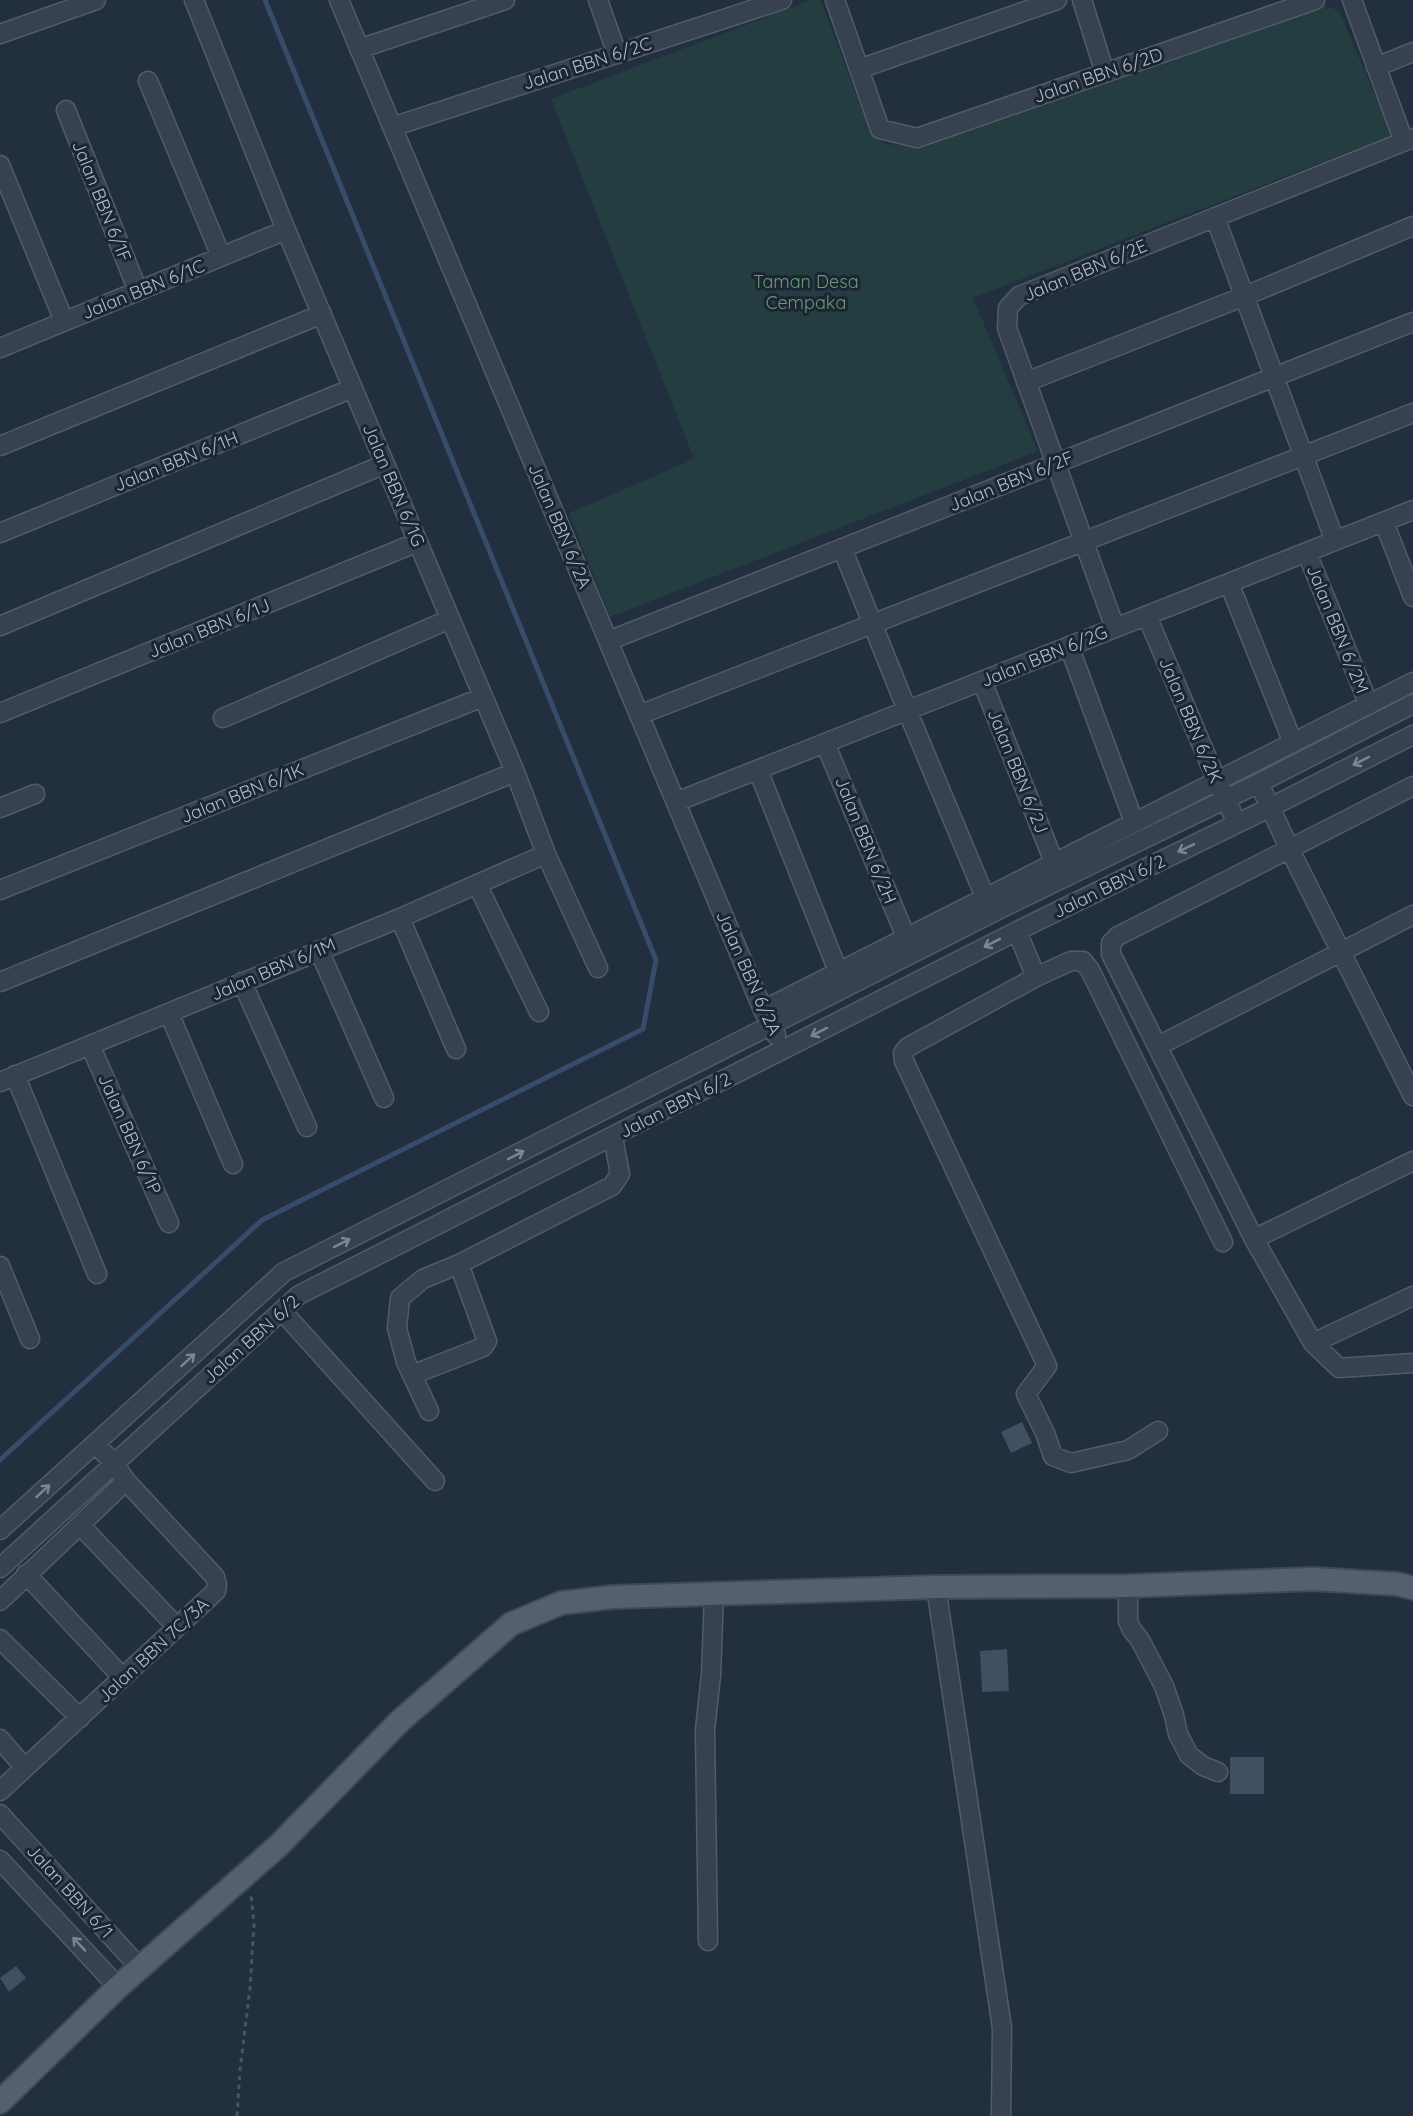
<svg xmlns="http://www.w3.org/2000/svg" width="1413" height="2116" viewBox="0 0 1413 2116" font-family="Quicksand,sans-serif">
  <rect width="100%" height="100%" fill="#222f3f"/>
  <path fill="#243d40" d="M 811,0 L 821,0 L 869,129 L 885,144 L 911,146 L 1323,6 L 1333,8 L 1340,13 L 1392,135 L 973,298 L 1038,451 L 610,617 L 569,513 L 694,459 L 551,99 Z"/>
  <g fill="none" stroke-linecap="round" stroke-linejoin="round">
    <path stroke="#374c69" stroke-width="5" d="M 0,1460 L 262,1220 L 643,1029 L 656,960 L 265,0"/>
  </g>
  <path fill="#414f61" d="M 1022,1422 L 1032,1443 L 1011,1453 L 1001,1432 Z
    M 1007,1649 L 1009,1691 L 982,1692 L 980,1651 Z
    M 1230,1757 L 1264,1757 L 1264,1794 L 1230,1794 Z
    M 16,1966 L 26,1978 L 9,1992 L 0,1978 Z"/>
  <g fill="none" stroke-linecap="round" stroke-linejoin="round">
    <g stroke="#525c69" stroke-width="21">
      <path id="minor" d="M 194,0 L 286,230 L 515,772 L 546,854 L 598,968
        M 339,0 L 763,1010 L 776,1035
        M 598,0 L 617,54
        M 835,0 L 880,129 L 917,138 L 1315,0
        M 1082,0 L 1105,73
        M 1352,0 L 1404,142
        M 0,34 L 96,0
        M 359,49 L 505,0
        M 1376,67 L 1413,52
        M 859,69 L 1057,0
        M 148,81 L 221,256
        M 66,110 L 138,291
        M 392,127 L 782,0
        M 0,165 L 64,321
        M 1215,217 L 1335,541
        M 0,348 L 286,230
        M 1026,382 L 1245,296 L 1413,226
        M 0,446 L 322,314
        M 1384,522 L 1413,597
        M 0,533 L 353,388
        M 842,548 L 907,710 L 985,897
        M 1307,553 L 1369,705
        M 1229,583 L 1293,743
        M 1147,616 L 1217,781 L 1237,823
        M 0,626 L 385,464
        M 1115,628 L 1007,328 L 1008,308 L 1019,296 L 1413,138
        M 608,641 L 1413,322
        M 1069,646 L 1134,822
        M 982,681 L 1054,862
        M 0,713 L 418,542
        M 639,715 L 1413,413
        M 223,718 L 450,619
        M 825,743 L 906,937
        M 758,770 L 838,971
        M 1259,783 L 1289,848 L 1413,1096
        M 1413,786 L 1118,936 L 1111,943 L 1111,954 L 1254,1239 L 1313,1343 L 1339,1368 L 1413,1363
        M 676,802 L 1413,510
        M 0,808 L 35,794
        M 477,884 L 539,1012
        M 0,890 L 483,697
        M 400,918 L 456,1049
        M 1017,931 L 1036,977 L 908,1047 L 903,1053 L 904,1061 L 1047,1366 L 1026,1394 L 1045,1433 L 1053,1456 L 1071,1463 L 1128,1450 L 1158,1431
        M 319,950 L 384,1098
        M 1036,977 L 1071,961 L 1083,961 L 1090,970 L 1223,1242
        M 0,982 L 515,772
        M 242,982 L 307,1127
        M 763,1010 L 1413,682
        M 169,1013 L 233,1164
        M 90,1045 L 169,1223
        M 1158,1046 L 1413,915
        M 15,1075 L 97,1274
        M 0,1082 L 400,918 L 546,854
        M 1254,1239 L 1413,1161
        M 0,1266 L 30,1339
        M 282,1311 L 435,1481
        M 1313,1343 L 1413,1296
        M 412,1375 L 473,1351 L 483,1347 L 487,1341 L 459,1264
        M 429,1411 L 406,1362 L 397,1328 L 400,1298 L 423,1279 L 459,1264 L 612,1186 L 620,1174 L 613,1137
        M 80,1525 L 177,1627
        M 0,1530 L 284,1272 L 1004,907 L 1259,783 L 1413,704
        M 0,1568 L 299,1295 L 1017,931 L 1271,807 L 1413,735
        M 26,1574 L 122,1677
        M 1128,1586 L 1128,1621 L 1132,1630 L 1140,1640 L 1164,1686 L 1174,1715 L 1178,1734 L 1189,1755 L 1203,1766 L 1218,1772
        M 936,1587 L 1002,2028 L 1001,2116
        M 0,1601 L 126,1481
        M 0,1639 L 80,1718
        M 0,1739 L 24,1767
        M 0,1791 L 216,1591 L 217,1585 L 215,1577 L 126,1481 L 114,1463 L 95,1444
        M 0,1814 L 140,1968
        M 0,1860 L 118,1987
        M 708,1941 L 705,1730 L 711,1675 L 714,1594"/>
    </g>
    <g stroke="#404a57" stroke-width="26">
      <path id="major" d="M 0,2102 L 118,1987 L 278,1846 L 400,1721 L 511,1624 L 561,1603 L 612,1597 L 936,1587 L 1128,1586 L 1313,1579 L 1397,1584 L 1413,1588"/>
    </g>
    <path stroke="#435a5d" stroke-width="3" stroke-dasharray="4.5 4.5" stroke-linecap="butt" d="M 237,2116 L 240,2070 L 250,1988 L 254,1924 L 251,1895"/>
    <use href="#minor" stroke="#37414f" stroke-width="18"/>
    <use href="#major" stroke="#54606f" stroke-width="22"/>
  </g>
  <defs><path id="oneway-shaft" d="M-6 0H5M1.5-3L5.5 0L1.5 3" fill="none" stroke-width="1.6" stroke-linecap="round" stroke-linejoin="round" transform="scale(1.5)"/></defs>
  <g stroke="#7b8593">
    <use href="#oneway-shaft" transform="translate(1361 761) rotate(153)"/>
    <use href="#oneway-shaft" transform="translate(1186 848) rotate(154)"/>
    <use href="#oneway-shaft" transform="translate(992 943) rotate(153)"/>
    <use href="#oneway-shaft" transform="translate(819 1032) rotate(153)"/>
    <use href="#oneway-shaft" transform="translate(516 1155) rotate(-27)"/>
    <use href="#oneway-shaft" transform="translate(342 1243) rotate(-27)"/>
    <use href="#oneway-shaft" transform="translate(188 1360) rotate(-42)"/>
    <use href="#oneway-shaft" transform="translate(43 1491) rotate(-42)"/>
    <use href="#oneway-shaft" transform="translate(79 1944) rotate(-133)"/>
  </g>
  <g text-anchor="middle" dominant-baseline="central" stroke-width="6" stroke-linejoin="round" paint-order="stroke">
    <g font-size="18" fill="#b2bcca" stroke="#1c2633">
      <text transform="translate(587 63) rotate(-18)">Jalan BBN 6/2C</text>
      <text transform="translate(1098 75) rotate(-19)">Jalan BBN 6/2D</text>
      <text transform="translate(102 201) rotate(68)">Jalan BBN 6/1F</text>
      <text transform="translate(1085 270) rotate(-23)">Jalan BBN 6/2E</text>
      <text transform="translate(143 289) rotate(-22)">Jalan BBN 6/1C</text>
      <text transform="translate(176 461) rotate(-22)">Jalan BBN 6/1H</text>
      <text transform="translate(1011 481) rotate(-22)">Jalan BBN 6/2F</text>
      <text transform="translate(394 485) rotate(67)">Jalan BBN 6/1G</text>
      <text transform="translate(560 526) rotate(67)">Jalan BBN 6/2A</text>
      <text transform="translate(209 628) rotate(-22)">Jalan BBN 6/1J</text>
      <text transform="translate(1338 629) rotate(68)">Jalan BBN 6/2M</text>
      <text transform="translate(1044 656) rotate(-22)">Jalan BBN 6/2G</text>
      <text transform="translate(1191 720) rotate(67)">Jalan BBN 6/2K</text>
      <text transform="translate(1018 771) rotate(68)">Jalan BBN 6/2J</text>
      <text transform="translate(242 793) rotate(-22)">Jalan BBN 6/1K</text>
      <text transform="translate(866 840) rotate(68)">Jalan BBN 6/2H</text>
      <text transform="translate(1109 886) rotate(-26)">Jalan BBN 6/2</text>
      <text transform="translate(273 969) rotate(-23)">Jalan BBN 6/1M</text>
      <text transform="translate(749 973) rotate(66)">Jalan BBN 6/2A</text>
      <text transform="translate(675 1105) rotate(-27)">Jalan BBN 6/2</text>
      <text transform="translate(130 1134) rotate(66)">Jalan BBN 6/1P</text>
      <text transform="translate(251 1339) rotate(-42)">Jalan BBN 6/2</text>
      <text transform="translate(153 1650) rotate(-43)">Jalan BBN 7C/3A</text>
      <text transform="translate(70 1891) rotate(48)">Jalan BBN 6/1</text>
    </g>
    <g font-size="18" fill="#689c74" stroke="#1c2633">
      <text x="806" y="281">Taman Desa<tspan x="806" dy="21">Cempaka</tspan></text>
    </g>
  </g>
</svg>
